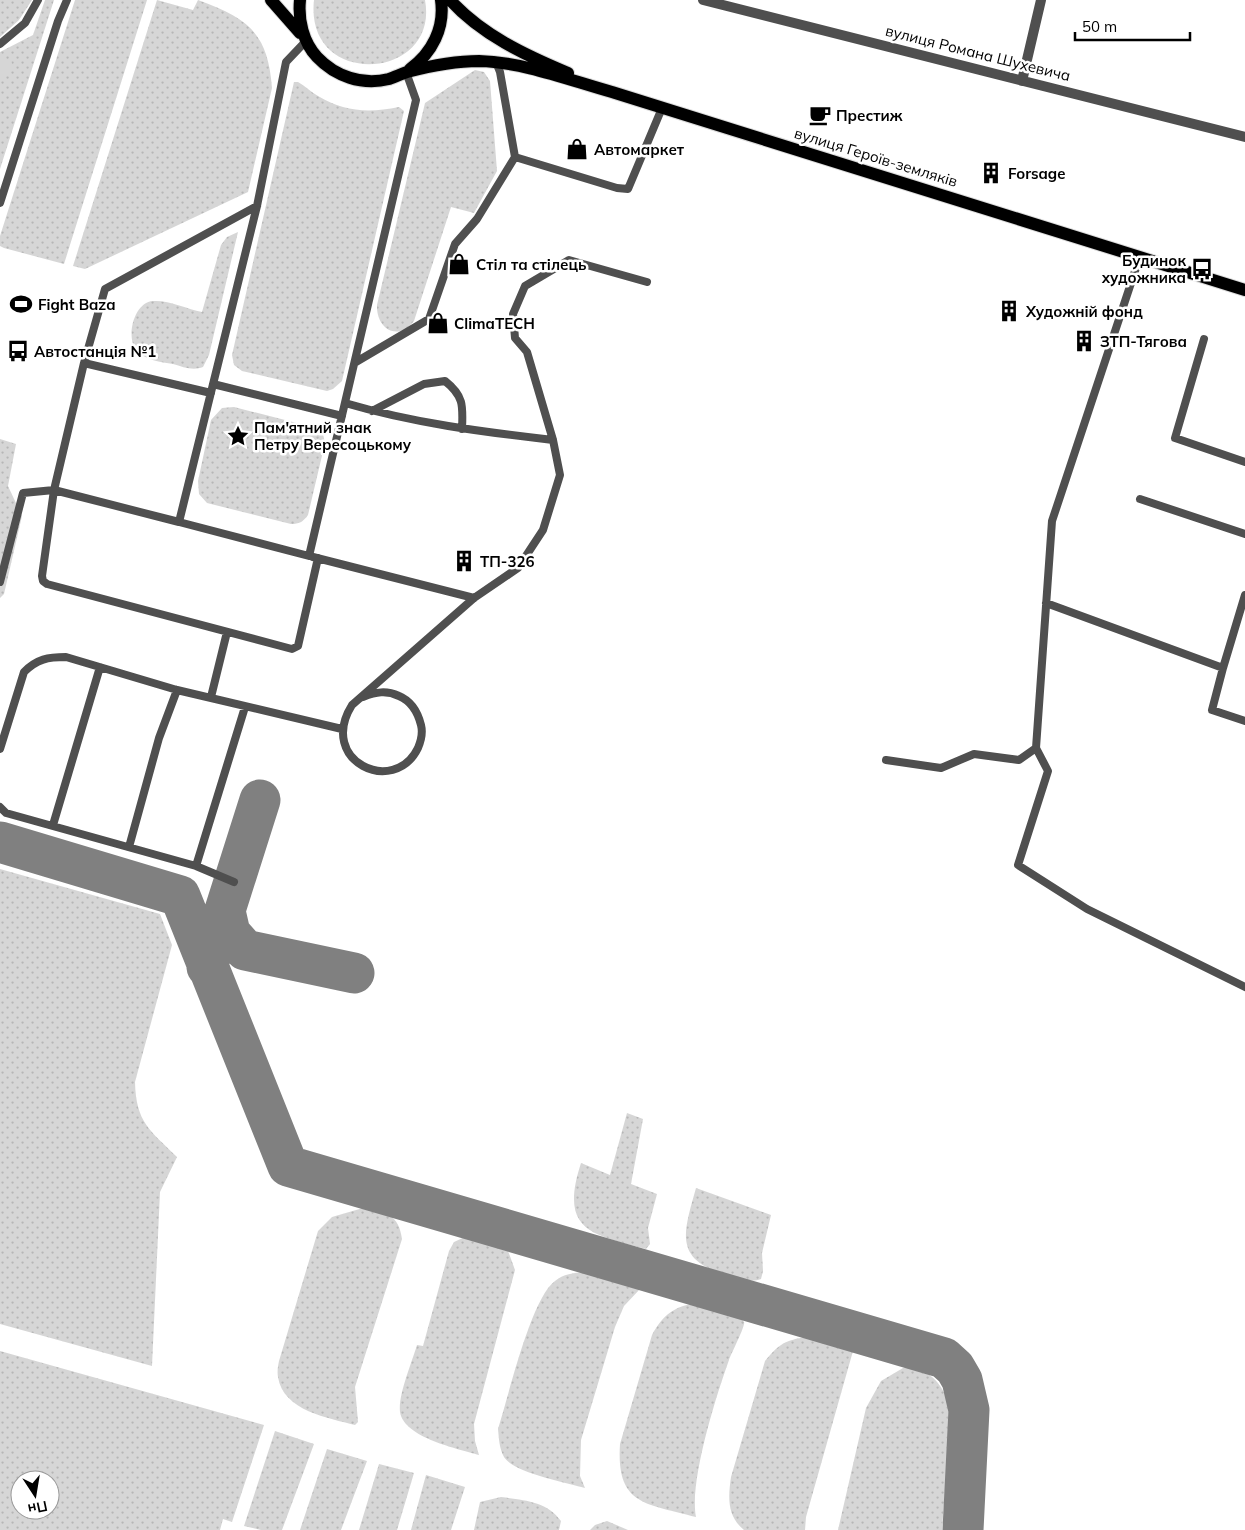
<svg xmlns="http://www.w3.org/2000/svg" width="1245" height="1530" viewBox="0 0 1245 1530" font-family="Mulish,sans-serif">
  <defs>
    <pattern id="grass-dots" width="8" height="8" patternUnits="userSpaceOnUse" patternTransform="scale(1.25)"><rect width="8" height="8" fill="#d6d6d6"/><path d="M2 2h.1M6 6h.1" fill="none" stroke="#b6b6b6" stroke-width="1.8" stroke-linecap="round"/></pattern>
    <pattern id="forest-firs" width="22" height="20" patternUnits="userSpaceOnUse" patternTransform="scale(1.25)"><rect width="22" height="20" fill="#d6d6d6"/><path d="M5 1l3.5 6h-7zM16 11l3.5 6h-7z" fill="#b6b6b6"/></pattern>
  </defs>
  <rect width="100%" height="100%" fill="#fff"/>
  <path fill="url(#grass-dots)" fill-rule="evenodd" d="M 0,0 L 32,0 L 19,20 L 0,37 Z
    M 45,0 L 54,0 L 0,169 L 0,52 L 33,35 Z
    M 75,0 L 147,0 L 64,264 L 4,248 L 0,246 L 0,236 Z
    M 157,0 L 193,10 L 198,0 C 247,18 268,32 272,88 L 248,192 L 85,269 L 73,266 Z
    M 314,0 L 425,0 C 440,81 304,90 314,0 Z
    M 475,70 L 484,72 L 490,81 L 497,171 L 474,213 L 451,207 L 414,321 C 398,342 376,329 377,305 L 425,103 Z
    M 294,82 L 298,82 C 305,86 311,92 318,96 C 344,112 369,113 399,107 L 404,111 L 342,381 L 333,389 L 327,391 L 242,371 L 234,365 L 232,355 Z
    M 238,232 L 209,355 L 203,367 C 193,371 183,367 173,364 C 161,362 145,360 137,351 C 125,338 134,302 153,301 C 169,300 187,309 202,312 L 221,245 L 227,237 Z
    M 234,407 L 316,428 L 323,434 L 325,443 L 308,515 C 303,522 299,524 291,524 L 207,503 L 199,494 L 198,481 L 211,420 L 222,408 Z
    M 0,439 L 16,444 L 8,486 L 22,516 L 4,594 L 0,598 Z
    M 0,869 L 160,914 L 172,945 L 135,1082 C 136,1123 150,1130 177,1157 L 160,1192 L 152,1366 L 0,1324 Z
    M 627,1113 L 643,1119 L 631,1184 L 657,1194 L 648,1228 L 650,1244 L 646,1249 C 591,1234 559,1231 581,1163 L 610,1175 Z
    M 696,1188 L 771,1215 L 762,1253 L 763,1271 L 761,1279 C 750,1283 739,1278 728,1275 C 672,1260 684,1232 696,1188 Z
    M 363,1208 C 386,1211 399,1215 402,1239 L 355,1387 L 358,1422 L 355,1425 C 329,1418 283,1411 278,1377 C 277,1372 278,1366 279,1361 L 318,1231 L 332,1217 Z
    M 467,1236 L 477,1236 L 507,1248 L 515,1270 L 474,1424 L 475,1441 L 479,1455 C 459,1449 404,1438 400,1412 C 398,1395 412,1362 417,1345 L 423,1346 L 449,1251 L 454,1242 Z
    M 584,1272 L 640,1289 L 624,1306 L 615,1327 L 581,1440 L 580,1476 L 585,1488 C 565,1482 514,1473 504,1457 C 499,1448 499,1438 498,1429 C 508,1398 531,1298 555,1281 C 563,1274 574,1273 584,1272 Z
    M 699,1303 C 712,1307 737,1309 744,1322 C 746,1325 731,1354 729,1360 C 716,1396 689,1482 696,1517 C 646,1503 616,1506 620,1444 L 652,1335 C 663,1315 675,1305 699,1303 Z
    M 807,1337 L 853,1351 L 806,1517 L 805,1530 L 744,1530 C 727,1516 728,1498 731,1477 L 765,1361 C 779,1344 785,1340 807,1337 Z
    M 0,1351 L 264,1425 L 232,1522 L 223,1519 L 220,1530 L 0,1530 ZM 20,1480 L 50,1480 L 50,1510 L 20,1510 Z
    M 903,1368 C 932,1367 944,1386 951,1411 L 942,1530 L 838,1530 L 866,1408 L 881,1381 Z
    M 275,1431 L 314,1444 L 282,1530 L 261,1530 L 244,1526 Z
    M 327,1449 L 367,1461 L 341,1530 L 300,1530 Z
    M 379,1464 L 414,1473 L 397,1530 L 359,1530 Z
    M 426,1475 L 465,1487 L 451,1530 L 411,1530 Z
    M 501,1497 C 523,1500 547,1501 561,1521 L 559,1530 L 474,1530 L 480,1502 Z
    M 607,1521 L 628,1530 L 590,1530 L 595,1525 Z"/>
  <path fill="url(#forest-firs)" d="M 0,60 L 11,60 L 13,69 L 0,80 Z"/>
  <g fill="none" stroke-linecap="round" stroke-linejoin="round">
    <path stroke="#808080" stroke-width="41" d="M 0,842 L 180,896 L 288,1166 L 944,1358 L 955,1368 L 962,1380 L 969,1410 L 963,1530
      M 225,911 L 230,933 L 245,950 L 354,973
      M 207,967 L 260,800"/>
    <g stroke="#dbdbdb" stroke-width="14">
      <path id="primary" d="M 271,0 L 300,33
        M 300,0 C 298,20 303,42 317,57 C 335,76 362,86 389,79 C 395,77 401,74 407,72 C 430,66 455,61 479,61 C 523,62 569,80 612,92 L 1245,290
        M 450,0 C 482,35 525,55 568,73
        M 410,69 C 432,53 445,28 441,0"/>
    </g>
    <path stroke="#4f4f4f" stroke-width="8" d="M 306,41 L 286,62 L 257,206 L 179,522 L 309,556 L 416,100 L 406,72
      M 0,44 L 25,23 L 38,0
      M 515,157 L 617,188 L 628,189 L 662,108
      M 0,203 L 58,21 L 67,0
      M 1140,256 L 1052,521 L 1036,748 L 1048,771 L 1018,865 L 1087,909 L 1245,987
      M 1204,339 L 1175,438 L 1245,462
      M 356,362 L 429,319 L 455,244 L 477,219 L 515,157 L 500,72 L 496,62
      M 84,363 L 54,490 L 179,522
      M 213,384 L 342,416
      M 211,393 L 84,363 L 105,289 L 257,206
      M 345,403 C 413,423 483,432 553,440
      M 372,411 L 424,384 L 445,381 C 464,396 463,406 462,429
      M 1140,499 L 1245,534
      M 313,557 L 474,598
      M 0,582 L 23,493 L 54,490 L 42,576 L 43,581 L 47,584 L 292,649 L 298,646 L 318,558
      M 1046,603 L 1223,668 L 1245,595
      M 1223,668 L 1212,710 L 1245,721
      M 211,697 L 227,632
      M 363,697 C 376,692 386,690 399,696 C 411,701 418,713 421,725 C 423,733 421,741 418,748 C 394,797 317,761 352,705 L 474,598 L 518,568 L 543,530 L 560,475 L 553,440 L 527,352 L 515,338 L 513,314 L 525,286 L 569,260 L 647,282
      M 0,749 L 24,672 C 37,659 48,657 66,657 L 177,690 L 342,729
      M 886,760 L 941,768 L 974,754 L 1019,760 L 1036,748
      M 0,807 L 6,813 L 196,866 L 234,882
      M 53,825 L 100,667
      M 129,847 L 159,738 L 177,690
      M 196,866 L 245,707"/>
    <path stroke="#4f4f4f" stroke-width="10" d="M 703,0 L 1245,137
      M 1022,81 L 1041,0"/>
    <use href="#primary" stroke="#000" stroke-width="12"/>
  </g>
  <defs>
    <g id="cafe-bare" transform="scale(1.725)"><path d="M-5.5-4.5H6V0H3Q3 3.5 0 3.5H-2.5Q-5.5 3.5-5.5 0ZM3-3.2v2h1.7v-2ZM-6 4.5H4V6H-6Z" fill="#000" stroke="#fff" stroke-width="2.5" paint-order="stroke"/></g>
    <g id="shop-bare" transform="scale(1.725)"><path d="M-5-2.5h2.3a2.7 3.5 0 0 1 5.4 0H5L5.5 6h-11ZM-1.5-2.5h3a1.5 2.3 0 0 0-3 0Z" fill="#000" stroke="#fff" stroke-width="2.5" paint-order="stroke"/></g>
    <g id="building-bare" transform="scale(1.725)"><path d="M-4-6H4V6H1V3H-1V6H-4ZM-2.5-4.3h1.7v1.8h-1.7ZM.8-4.3h1.7v1.8H.8ZM-2.5-1h1.7V.8h-1.7ZM.8-1h1.7V.8H.8Z" fill="#000" stroke="#fff" stroke-width="2.5" paint-order="stroke"/></g>
    <g id="bus-bare" transform="scale(1.725)"><path d="M-5-6H5V4H4V6H2V4H-2V6H-4V4H-5ZM-3.5-4V0h7V-4ZM-3.5 1.2v1.5H-2V1.2ZM2 1.2v1.5H3.5V1.2Z" fill="#000" stroke="#fff" stroke-width="2.5" paint-order="stroke"/></g>
    <g id="stadium-bare" transform="scale(1.725)"><path d="M0-5a6.5 5 0 1 0 0 10a6.5 5 0 1 0 0-10ZM-3.5-1.8h7v3.6h-7Z" fill="#000" stroke="#fff" stroke-width="2.5" paint-order="stroke"/></g>
    <g id="sight-bare" transform="scale(1.725)"><path d="M0-6L1.8-2.2L6-1.7L2.9 1.2L3.7 5.4L0 3.3L-3.7 5.4L-2.9 1.2L-6-1.7L-1.8-2.2Z" fill="#000" stroke="#fff" stroke-width="2.5" paint-order="stroke"/></g>
  </defs>
  <g fill-rule="evenodd">
    <use href="#cafe-bare" x="820" y="115"/>
    <use href="#shop-bare" x="577" y="149"/>
    <use href="#building-bare" x="991" y="173"/>
    <use href="#shop-bare" x="459" y="264"/>
    <use href="#bus-bare" x="1202" y="269"/>
    <use href="#stadium-bare" x="21" y="304"/>
    <use href="#building-bare" x="1009" y="311"/>
    <use href="#shop-bare" x="438" y="323"/>
    <use href="#building-bare" x="1084" y="341"/>
    <use href="#bus-bare" x="18" y="351"/>
    <use href="#sight-bare" x="238" y="436"/>
    <use href="#building-bare" x="464" y="561"/>
  </g>
  <g text-anchor="middle" dominant-baseline="central" stroke-width="5" stroke-linejoin="round" paint-order="stroke">
    <g font-size="15" fill="#000" stroke="#fff">
      <text transform="translate(978 53) rotate(14)">вулиця Романа Шухевича</text>
      <text transform="translate(876 157) rotate(17)">вулиця Героїв-земляків</text>
    </g>
    <g font-size="15" font-weight="bold" fill="#000" stroke="#fff" text-anchor="start">
      <text x="836" y="115">Престиж</text>
      <text x="594" y="149">Автомаркет</text>
      <text x="1008" y="173">Forsage</text>
      <text x="1186" y="260" text-anchor="end">Будинок<tspan x="1186" dy="17">художника</tspan></text>
      <text x="476" y="264">Стіл та стілець</text>
      <text x="38" y="304">Fight Baza</text>
      <text x="1026" y="311">Художній фонд</text>
      <text x="454" y="323">ClimaTECH</text>
      <text x="1100" y="341">ЗТП-Тягова</text>
      <text x="34" y="351">Автостанція №1</text>
      <text x="254" y="427">Пам'ятний знак<tspan x="254" dy="17">Петру Вересоцькому</tspan></text>
      <text x="480" y="561">ТП-326</text>
    </g>
  </g>
  <g transform="translate(35 1495) rotate(168)"><circle r="24" fill="#ffffff" stroke="#999999"/>
  <path d="M0-4L9 19L0 12L-9 19Z" fill="#000000"/>
  <text y="-8" font-size="14" font-weight="bold" text-anchor="middle" fill="#000000">Пн</text>
  </g>
  <path d="M1075 32v8h115v-8" fill="none" stroke="#000000" stroke-width="2.5"/>
  <text x="1082" y="32" font-size="15" fill="#000000" stroke="#ffffff" stroke-width="4" paint-order="stroke">50 m</text>
</svg>
